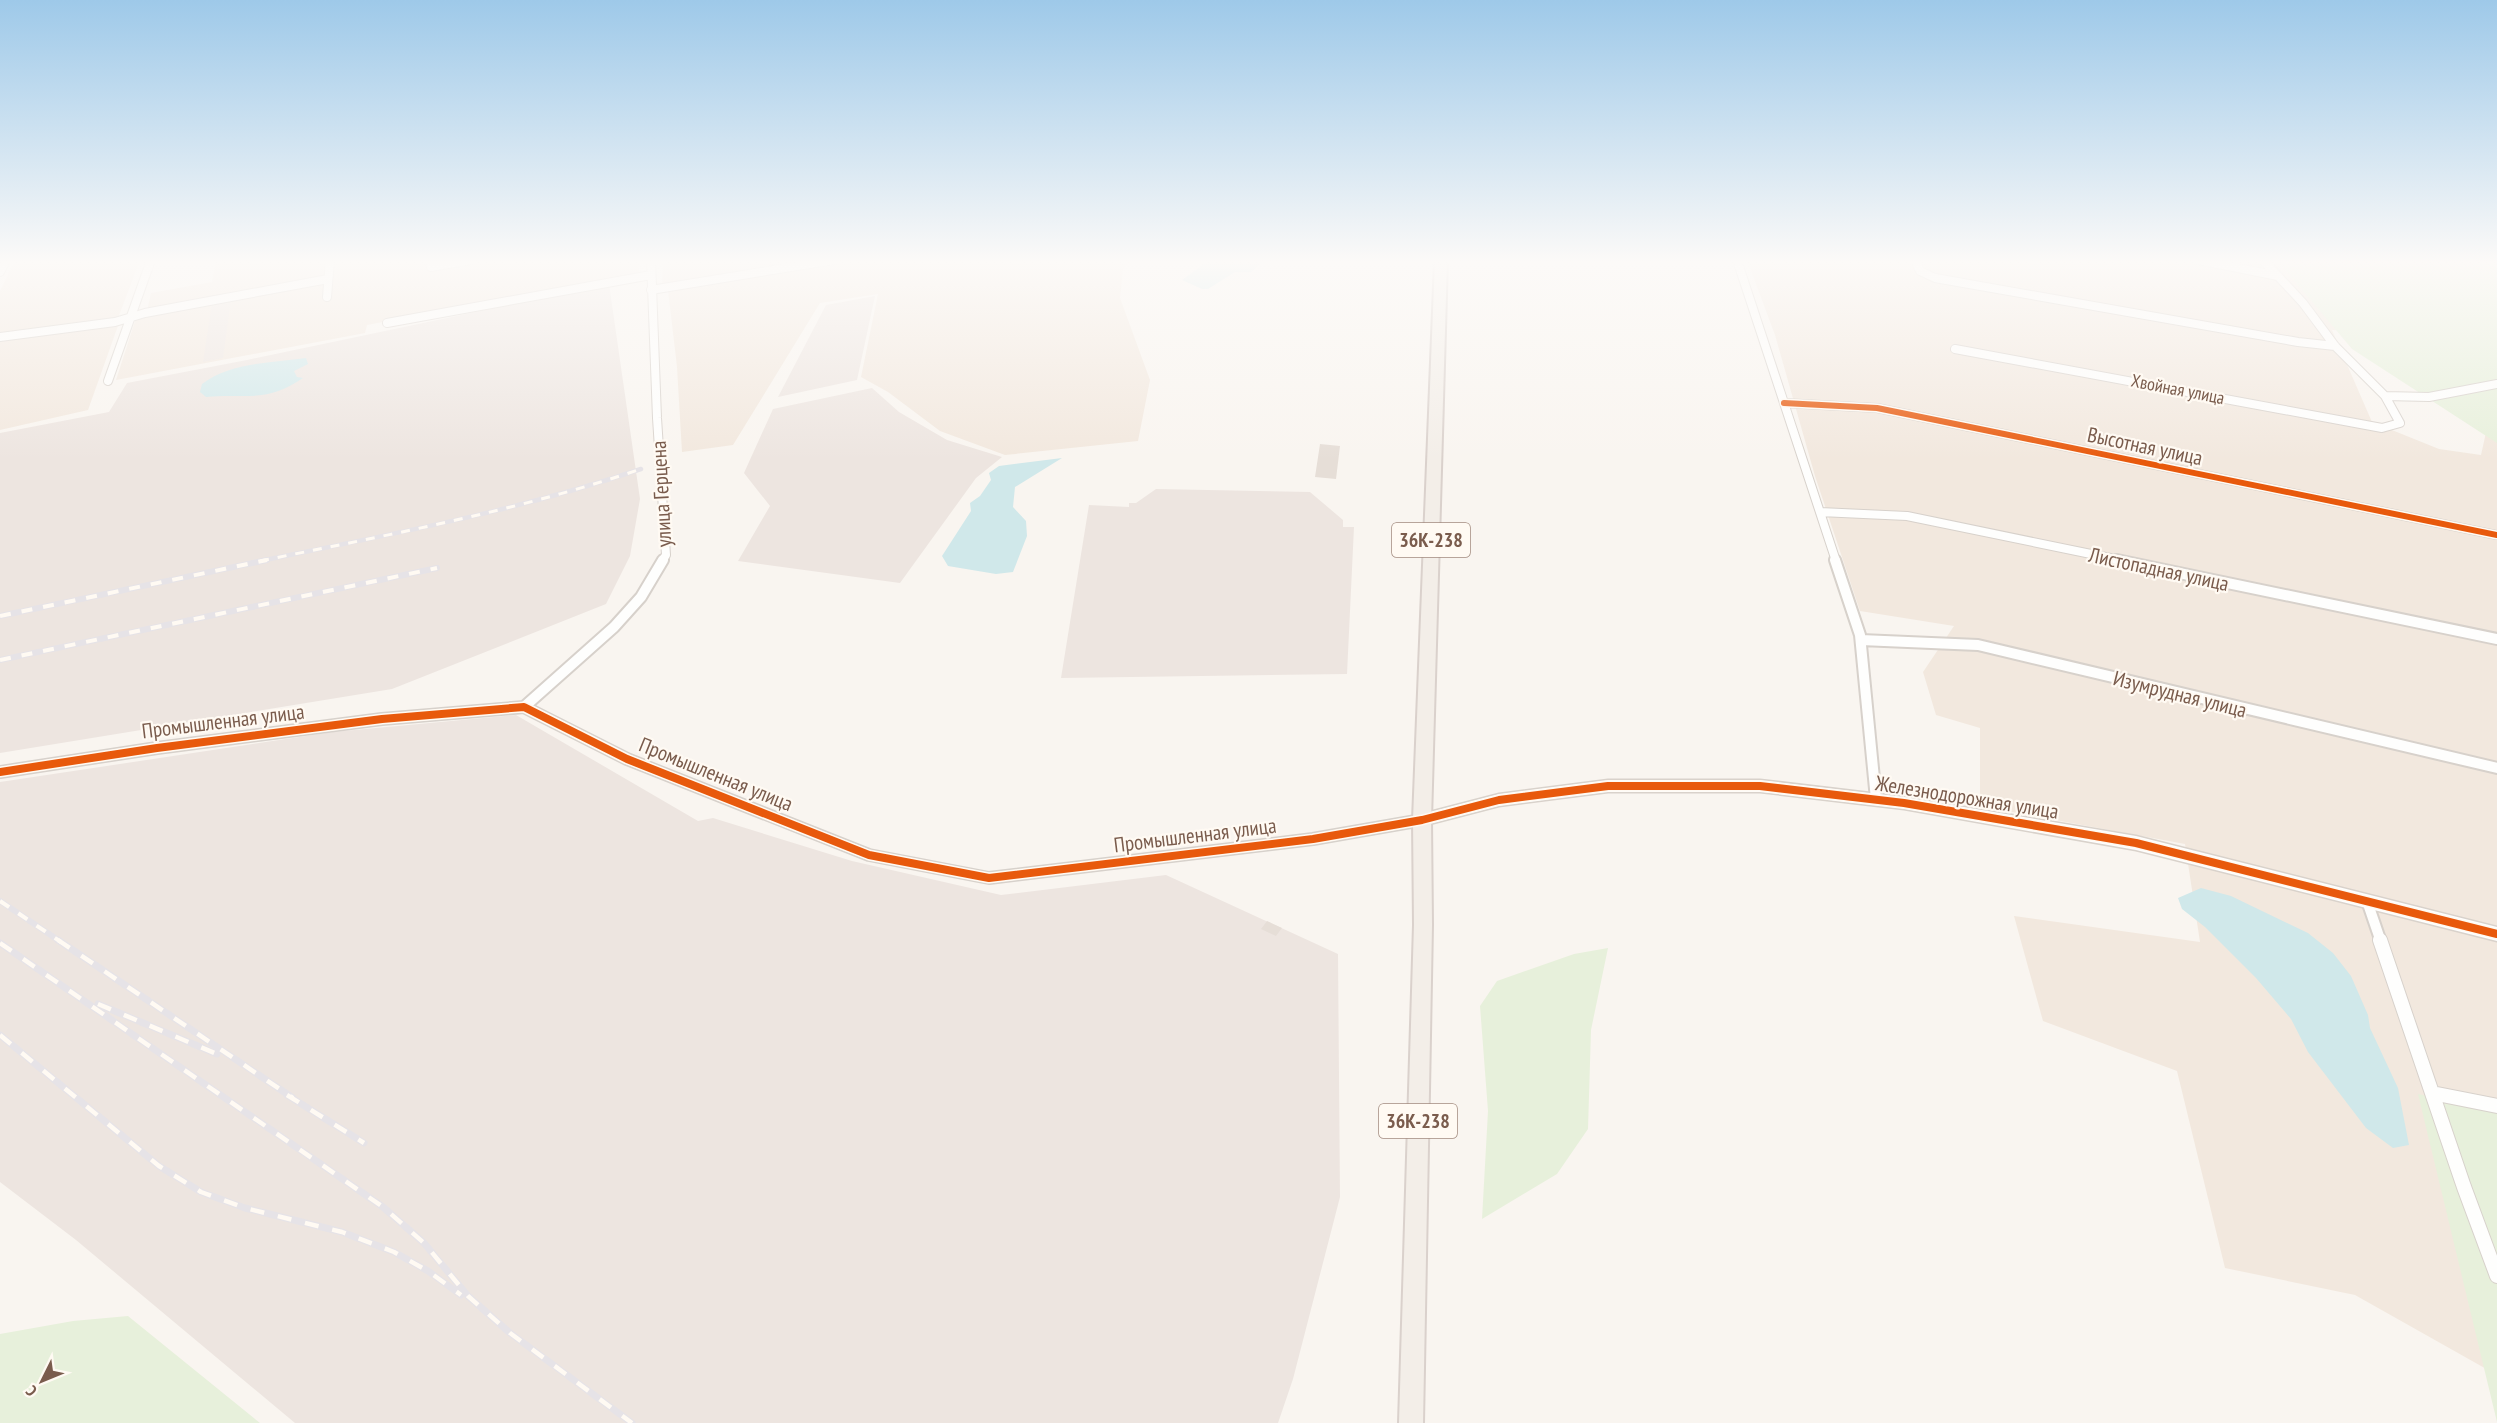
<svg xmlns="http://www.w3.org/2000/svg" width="2497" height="1423" viewBox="0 0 2497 1423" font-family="'PT Sans Narrow',sans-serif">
  <rect width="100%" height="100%" fill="#f9f5f0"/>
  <path fill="#f2e8de" d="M 15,260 L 140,260 L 118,318 L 0,335 L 0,291 Z
    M 216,260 L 639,260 L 639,274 L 367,325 L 365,333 L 116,380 L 136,318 L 146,316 L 151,293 L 212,282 Z
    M 663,260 L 818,260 L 662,286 Z
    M 849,260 L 1130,260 L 1123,269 L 1120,298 L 1150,380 L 1138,441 L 1005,455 L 940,431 L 888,392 L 861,377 L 878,294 L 820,303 L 733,445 L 682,452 L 677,367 L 668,290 Z
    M 1747,260 L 2313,260 L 2384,333 L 2332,330 L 2372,422 L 2439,449 L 2481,455 L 2497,383 L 2497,1375 L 2355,1295 L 2225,1268 L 2177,1071 L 2043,1021 L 2014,916 L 2200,942 L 2185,844 L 1980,806 L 1980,728 L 1936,715 L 1923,672 L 1954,626 L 1860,611 L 1815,476 L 1775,335 Z
    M 119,323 L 88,410 L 0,430 L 0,340 Z"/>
  <path fill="#ede5e0" d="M 609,284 L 640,499 L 630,556 L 606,604 L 392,689 L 0,753 L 0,433 L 109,412 L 127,383 L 247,360 Z
    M 875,296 L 857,380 L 778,397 L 826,305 Z
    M 231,299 L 223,358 L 203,362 L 212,303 Z
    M 872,388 L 899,412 L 947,440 L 1002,457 L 976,478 L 900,583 L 738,561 L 770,506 L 744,473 L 773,409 Z
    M 1156,489 L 1310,492 L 1343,520 L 1343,527 L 1354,527 L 1347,674 L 1061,678 L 1089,505 L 1129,507 L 1129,503 L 1136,503 Z
    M 516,715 L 698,821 L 713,818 L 852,861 L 1001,895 L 1166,875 L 1338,954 L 1340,1197 L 1293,1379 L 1278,1423 L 295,1423 L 76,1240 L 0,1182 L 0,782 L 333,732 Z"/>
  <path fill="#e7f0db" d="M 2277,260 L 2497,260 L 2497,443 L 2352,349 Z
    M 1608,948 L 1591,1030 L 1588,1129 L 1557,1174 L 1482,1219 L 1488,1111 L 1480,1006 L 1497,981 L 1574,954 Z
    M 2418,1094 L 2497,1111 L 2497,1422 Z
    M 128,1316 L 260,1423 L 0,1423 L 0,1334 L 73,1321 Z"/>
  <path fill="#d0e8ea" d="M 1209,260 L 1263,260 L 1264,261 L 1251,272 L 1235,272 L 1208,289 L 1202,289 L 1182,280 Z
    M 306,358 L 308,364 L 294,371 L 297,377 L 303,378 C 265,404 246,393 206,397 L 200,392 L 202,384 C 231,362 272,363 306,358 Z
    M 1062,458 L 1015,487 L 1013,507 L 1026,521 L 1027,536 L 1013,572 L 996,574 L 948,566 L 942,556 L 971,511 L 970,503 L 980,496 L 991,480 L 989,473 L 999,466 Z
    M 2201,888 L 2231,896 L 2308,933 L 2333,953 L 2351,976 L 2368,1015 L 2370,1028 L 2398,1088 L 2409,1145 L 2393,1148 L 2366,1128 L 2308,1052 L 2291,1019 L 2256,978 L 2205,927 L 2182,909 L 2178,898 Z"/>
  <path fill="#e6ded7" d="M 1320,444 L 1340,446 L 1336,479 L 1315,477 Z
    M 1267,921 L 1282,928 L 1276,936 L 1261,929 Z"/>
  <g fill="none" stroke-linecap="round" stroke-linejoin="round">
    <g stroke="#d7d1cb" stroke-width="10">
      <path id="street-far2" d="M 430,260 L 431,267 L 471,260
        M 651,260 L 657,418 L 666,555 L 662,561
        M 1737,260 L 1836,561
        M 1915,260 L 1920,271 L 1935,278 L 2298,342 L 2335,346
        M 2198,260 L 2278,276
        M 2263,260 L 2303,303 L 2335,346 L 2385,396
        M 0,272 L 6,260
        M 651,290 L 834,260
        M 327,297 L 330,260
        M 387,323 L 651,275
        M 0,337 L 115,322 L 145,313 L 328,279
        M 1955,349 L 2382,428 L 2400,423 L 2385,396 L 2429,397 L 2497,384
        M 108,381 L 151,260
        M 1784,403 L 1877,408 L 2497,535
        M 1820,512 L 1907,516 L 2125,561"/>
    </g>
    <g stroke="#d7d1cb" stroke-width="14">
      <path id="street-far1" d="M 1835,560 L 1860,635 L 1876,799
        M 2117,560 L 2497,639
        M 1861,640 L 1978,645 L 2497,768
        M 524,707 L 614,627 L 641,597 L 663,560
        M 0,772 L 157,748 L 382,719 L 524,707 L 627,759 L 869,855 L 989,878 L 1313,839 L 1422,820
        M 2367,901 L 2381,942"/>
    </g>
    <g stroke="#d7d1cb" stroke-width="16">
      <path id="street" d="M 2380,940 L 2464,1187 L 2497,1276
        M 2432,1093 L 2497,1106"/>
    </g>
    <g stroke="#d9d2cb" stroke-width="3">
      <path id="secondary" d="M 1608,780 L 1760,780 L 1904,797 L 2136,836 L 2497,927 L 2497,941 L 2136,850 L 1904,809 L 1760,792 L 1608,792 L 1499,806 L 1422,826 L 1416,825 L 1414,820 L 1416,815 L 1422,814 L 1499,794 Z"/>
    </g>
    <g stroke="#dad1cc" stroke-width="4">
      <path id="primary" d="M 1435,260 L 1447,260 L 1431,820 L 1432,925 L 1423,1423 L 1399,1423 L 1414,925 L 1413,820 Z"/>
    </g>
    <use href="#street-far2" stroke="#fefefd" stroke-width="8"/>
    <use href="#street-far1" stroke="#fefefd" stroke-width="10"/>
    <use href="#street" stroke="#fefefd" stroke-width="14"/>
    <use href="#secondary" fill="#fefefd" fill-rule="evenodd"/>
    <use href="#primary" fill="#f3eee8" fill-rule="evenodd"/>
    <g stroke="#e6e3e7" stroke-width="4.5">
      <path id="rail-far2" d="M 260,561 C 388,535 517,511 641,469"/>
    </g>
    <g stroke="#e6e3e7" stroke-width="6">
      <path id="rail-far1" d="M 0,616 L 267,560
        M 0,660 L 437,568
        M 0,901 L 61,942"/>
    </g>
    <g stroke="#e6e3e7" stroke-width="7">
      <path id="rail" d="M 58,940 L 293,1098
        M 0,943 L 383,1207 L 424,1243 L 468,1296 L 510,1333 L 632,1423
        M 98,1004 L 217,1054
        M 0,1035 L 159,1166 L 201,1192 L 245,1208 L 342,1232 L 394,1252 L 428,1271 L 461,1295
        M 287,1095 L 364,1143"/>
    </g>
    <use href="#rail-far2" stroke="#fffaf3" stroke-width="3" stroke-dasharray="9" stroke-linecap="butt"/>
    <use href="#rail-far1" stroke="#fffaf3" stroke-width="4" stroke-dasharray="11" stroke-linecap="butt"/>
    <use href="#rail" stroke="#fffaf3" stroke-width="4.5" stroke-dasharray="14" stroke-linecap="butt"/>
    <g stroke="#fffaf3" stroke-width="9">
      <path id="cycleway-far1" d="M 1784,403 L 1877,408 L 2497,535"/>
    </g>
    <g stroke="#fffaf3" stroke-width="11">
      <path id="cycleway" d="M 0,772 L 157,748 L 382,719 L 524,707 L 627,759 L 869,855 L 989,878 L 1313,839 L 1422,820 L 1499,800 L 1608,786 L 1760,786 L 1904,803 L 2136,843 L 2497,934"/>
    </g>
    <use href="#cycleway-far1" stroke="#e8590c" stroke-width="6"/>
    <use href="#cycleway" stroke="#e8590c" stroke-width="8"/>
  </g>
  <linearGradient id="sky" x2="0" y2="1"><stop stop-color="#9ec9e9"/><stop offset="0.57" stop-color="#fcfaf8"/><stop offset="1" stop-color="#fcfaf8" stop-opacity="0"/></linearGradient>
  <rect width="2497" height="460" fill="url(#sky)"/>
  <g text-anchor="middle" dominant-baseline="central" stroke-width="4.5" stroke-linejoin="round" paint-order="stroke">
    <g font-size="18" fill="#7a5c4d" stroke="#fffaf3">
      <text transform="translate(2178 389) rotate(11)">Хвойная улица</text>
    </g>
    <g fill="#fffaf3" stroke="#a28b7f" stroke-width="1.5">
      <rect x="1392" y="523" width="78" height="34" rx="4.5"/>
      <rect x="1379" y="1104" width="78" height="34" rx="4.5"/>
    </g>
    <g font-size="20" font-weight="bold" fill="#7a5c4d">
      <text x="1431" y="540">36К-238</text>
      <text x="1418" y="1121">36К-238</text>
    </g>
    <g font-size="21" fill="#7a5c4d" stroke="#fffaf3">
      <text transform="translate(2145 446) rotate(12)">Высотная улица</text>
      <text transform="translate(661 494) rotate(-93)">улица Герцена</text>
      <text transform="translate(2159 569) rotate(12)">Листопадная улица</text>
      <text transform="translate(2180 694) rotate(14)">Изумрудная улица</text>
      <text transform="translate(223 721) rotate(-7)">Промышленная улица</text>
      <text transform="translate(716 774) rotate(22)">Промышленная улица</text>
      <text transform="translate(1967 797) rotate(9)">Железнодорожная улица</text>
      <text transform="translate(1195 835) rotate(-7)">Промышленная улица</text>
    </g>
  </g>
  <g transform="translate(42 1381) rotate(227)" stroke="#fffaf3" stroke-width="4.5" paint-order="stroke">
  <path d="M0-4.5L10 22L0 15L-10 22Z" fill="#7a5c4d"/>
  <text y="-9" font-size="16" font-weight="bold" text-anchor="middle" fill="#7a5c4d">С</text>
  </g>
</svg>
